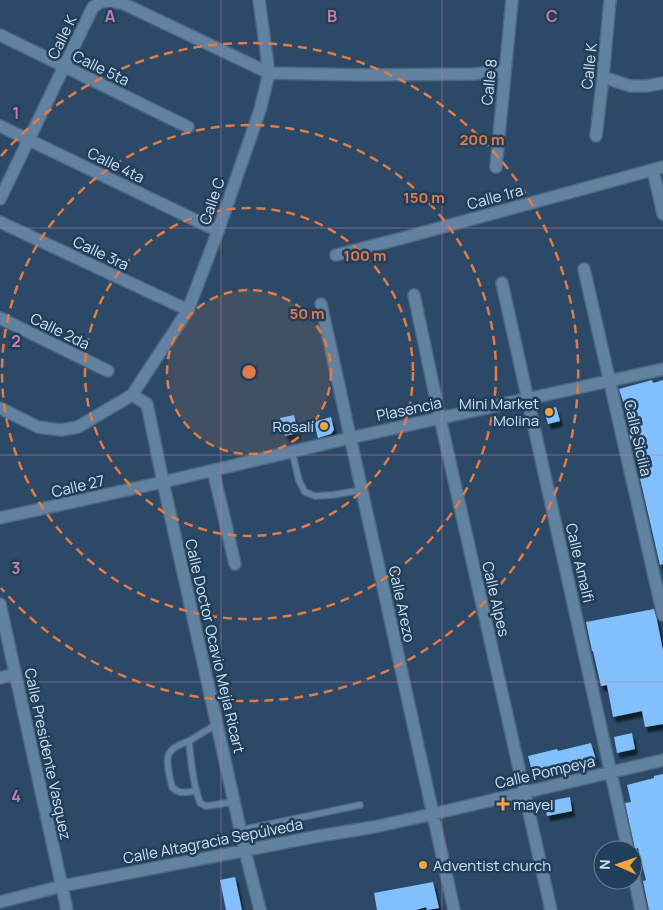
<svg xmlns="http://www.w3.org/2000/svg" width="663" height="910" viewBox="0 0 663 910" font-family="Manrope,sans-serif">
  <defs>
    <filter id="shadow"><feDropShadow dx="3" dy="5.5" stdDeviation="1" flood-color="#0009"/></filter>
  </defs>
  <rect width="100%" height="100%" fill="#2c4a67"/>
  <path fill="#81c0fd" filter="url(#shadow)" d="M 652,380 L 653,383 L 663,380 L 663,564 L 660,565 L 635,457 L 636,457 L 630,438 L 624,404 L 619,389 Z
    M 556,407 L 560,421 L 548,424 L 544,410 Z
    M 294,415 L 298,433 L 285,436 L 280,418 Z
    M 331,417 L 334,430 L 331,434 L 318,438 L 314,422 Z
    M 654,609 L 657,620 L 663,651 L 663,724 L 645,727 L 642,711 L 613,717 L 607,685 L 601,686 L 593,651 L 592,651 L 586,622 Z
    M 632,733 L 635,749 L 617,753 L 614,737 Z
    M 591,743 L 596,760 L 567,767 L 566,762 L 532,771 L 528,756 L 557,749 L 558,751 Z
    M 663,774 L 663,910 L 649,910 L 643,881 L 646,880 L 638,848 L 635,849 L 625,803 L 631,802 L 627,785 L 654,778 L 654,776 Z
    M 570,797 L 572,811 L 547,816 L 544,802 Z
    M 235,877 L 242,910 L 226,910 L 220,880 Z
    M 433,882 L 439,908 L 427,910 L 426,907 L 416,910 L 377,910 L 374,893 Z"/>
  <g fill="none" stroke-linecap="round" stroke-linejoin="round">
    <g stroke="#4e6880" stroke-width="8">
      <path id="service" d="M 292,451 L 299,481 L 305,492 L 315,496 L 332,495 L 362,490
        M 217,724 L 189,741 C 191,762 193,783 200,803 L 206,806 L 234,802
        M 189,741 C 184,743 175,746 171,751 C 164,758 170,777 172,787 C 179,795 186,792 196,791
        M 241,830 L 360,805"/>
    </g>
    <g stroke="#4e6880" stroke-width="14">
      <path id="minor" d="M 0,35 L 188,127
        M 603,77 L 630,86 L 646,86 L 663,83
        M 0,126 L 218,231
        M 596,136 L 603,77 L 610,0
        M 496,167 L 512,0
        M 653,170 L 663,214
        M 0,199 L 93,7 L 103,1 L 122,3 L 269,73 L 363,75 L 474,74 L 505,71
        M 0,222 L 188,310
        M 336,255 L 399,239 L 663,167
        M 584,269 L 663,615
        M 502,283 L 628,850
        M 414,295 L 440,418 L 551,910
        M 321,304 L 454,910
        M 0,318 L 108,371
        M 132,395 L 147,404 L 163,482 L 245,851 L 260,910
        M 0,408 L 38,427 L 61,430 L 78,427 L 132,395 L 188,310 L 218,231 L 260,110 L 269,73 L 259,0
        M 213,470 L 235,564
        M 0,518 L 163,482 L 350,438 L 663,369
        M 0,604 L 67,910
        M 0,678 L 15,674
        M 633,872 L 641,910
        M 0,902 L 62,886 L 319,836 L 374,827 L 433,814 L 663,760"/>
    </g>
    <use href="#service" stroke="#6182a1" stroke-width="5.5"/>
    <use href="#minor" stroke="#6182a1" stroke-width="11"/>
  </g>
  <path fill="none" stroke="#c97ca7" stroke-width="1" stroke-opacity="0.55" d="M 221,0 L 221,910M 442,0 L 442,910M 0,228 L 663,228M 0,455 L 663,455M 0,682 L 663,682"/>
  <circle cx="249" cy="372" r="82" fill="#e27b46" fill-opacity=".12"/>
  <g fill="none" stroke="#e27b46" stroke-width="2.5" stroke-dasharray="9 6">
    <circle cx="249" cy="372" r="82"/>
    <circle cx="249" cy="372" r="164"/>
    <circle cx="249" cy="372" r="247"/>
    <path d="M1 156A329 329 0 1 1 1 588"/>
  </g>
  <g fill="#f3a442" stroke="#213f5b" stroke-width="2">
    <circle cx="549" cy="412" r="5"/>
    <circle cx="324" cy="426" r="5"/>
    <path d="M500.5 796.5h5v5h5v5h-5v5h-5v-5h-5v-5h5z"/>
    <circle cx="423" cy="865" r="5"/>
  </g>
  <g text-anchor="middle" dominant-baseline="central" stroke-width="5" stroke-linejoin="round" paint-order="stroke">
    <g font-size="15" fill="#d0e1f3" stroke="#213f5b">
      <text transform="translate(62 37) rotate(-64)">Calle K</text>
      <text transform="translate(589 66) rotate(-84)">Calle K</text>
      <text transform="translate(101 68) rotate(26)">Calle 5ta</text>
      <text transform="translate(489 82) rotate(-84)">Calle 8</text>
      <text transform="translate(116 165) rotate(26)">Calle 4ta</text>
      <text transform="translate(495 197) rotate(-15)">Calle 1ra</text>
      <text transform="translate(212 201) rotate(-71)">Calle C</text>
      <text transform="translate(101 253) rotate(25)">Calle 3ra</text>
      <text transform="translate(60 331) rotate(26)">Calle 2da</text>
      <text transform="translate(409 409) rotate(-12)">Plasencia</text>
      <text transform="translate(638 438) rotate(77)">Calle Sicilia</text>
      <text transform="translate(78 486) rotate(-13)">Calle 27</text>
      <text transform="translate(580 563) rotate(77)">Calle Amalfi</text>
      <text transform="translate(496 599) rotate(77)">Calle Alpes</text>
      <text transform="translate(402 604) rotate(78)">Calle Arezo</text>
      <text transform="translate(215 646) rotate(77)">Calle Doctor Ocavio Mejía Ricart</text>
      <text transform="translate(48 754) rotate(78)">Calle Presidente Vasquez</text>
      <text transform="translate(545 772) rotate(-13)">Calle Pompeya</text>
      <text transform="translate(213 841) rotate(-11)">Calle Altagracia Sepúlveda</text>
    </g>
    <g font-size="15" fill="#d0e1f3" stroke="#213f5b" text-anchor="end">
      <text x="539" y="403">Mini Market<tspan x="539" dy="17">Molina</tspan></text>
      <text x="314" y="426">Rosalí</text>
      <text x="513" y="804" text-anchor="start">mayel</text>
      <text x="433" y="865" text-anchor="start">Adventist church</text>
    </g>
  </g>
  <g font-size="16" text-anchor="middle" font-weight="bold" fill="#c97ca7" stroke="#213f5b" stroke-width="5" stroke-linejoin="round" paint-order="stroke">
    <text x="110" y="22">A</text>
    <text x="332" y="22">B</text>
    <text x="552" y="22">C</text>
    <text x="16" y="119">1</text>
    <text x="16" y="347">2</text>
    <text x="16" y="574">3</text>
    <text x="16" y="802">4</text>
  </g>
  <circle cx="249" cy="372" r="8" fill="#e27b46" stroke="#213f5b" stroke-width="2.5"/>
  <g font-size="15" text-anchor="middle" font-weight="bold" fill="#e27b46" stroke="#213f5b" stroke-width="5" stroke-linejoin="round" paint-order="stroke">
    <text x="482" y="145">200 m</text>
    <text x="424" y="203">150 m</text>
    <text x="365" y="261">100 m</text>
    <text x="307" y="319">50 m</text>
  </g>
  <g transform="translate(618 865) rotate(272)"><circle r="24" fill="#213f5b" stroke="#678098"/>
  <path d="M0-4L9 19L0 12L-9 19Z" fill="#f3a442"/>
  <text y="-8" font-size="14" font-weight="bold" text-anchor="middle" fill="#d0e1f3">N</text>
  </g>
</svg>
